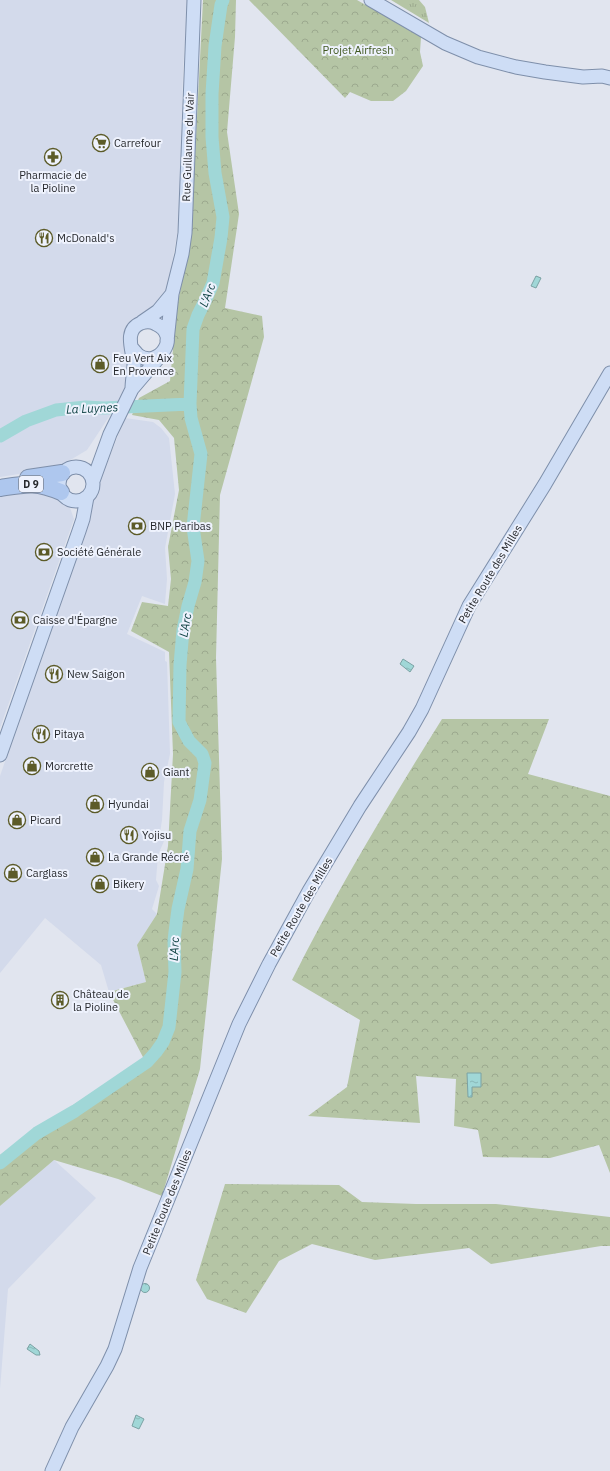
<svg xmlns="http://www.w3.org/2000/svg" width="610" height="1471" viewBox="0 0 610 1471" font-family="'IBM Plex Sans',sans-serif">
  <defs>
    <pattern id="grass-tufts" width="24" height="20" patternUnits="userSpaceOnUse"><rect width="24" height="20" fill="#b5c5a5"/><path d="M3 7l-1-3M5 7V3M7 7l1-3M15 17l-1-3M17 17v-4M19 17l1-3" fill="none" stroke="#9ca98e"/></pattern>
    <pattern id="forest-crowns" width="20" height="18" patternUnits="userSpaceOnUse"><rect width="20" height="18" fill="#b5c5a5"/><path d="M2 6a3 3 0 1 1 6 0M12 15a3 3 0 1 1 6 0" fill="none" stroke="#9ca98e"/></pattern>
    <pattern id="water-ripples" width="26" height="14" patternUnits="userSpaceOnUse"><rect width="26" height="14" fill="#a0d7d7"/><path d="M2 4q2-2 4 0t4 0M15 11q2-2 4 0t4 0" fill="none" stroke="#8ab9b9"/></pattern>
  </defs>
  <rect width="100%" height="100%" fill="#e1e5ef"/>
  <path fill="#d3daeb" d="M 0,0 L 188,0 L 183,70 L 179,224 L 166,296 L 160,304 L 125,327 L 125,337 L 129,354 L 126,391 L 87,450 L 57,468 L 0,477 Z
    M 125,418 L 153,422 L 161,428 L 169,438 L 175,494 L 165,548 L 167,579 L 165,604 L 142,596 L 127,634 L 165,652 L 165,661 L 167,662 L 170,754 L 164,782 L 162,820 L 160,833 L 164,841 L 158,855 L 156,880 L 159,886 L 152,909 L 157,914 L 137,945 L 146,982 L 109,992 L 101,965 L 45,918 L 0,973 L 0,776 L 39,663 L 90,506 Z
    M 23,489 L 56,497 L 69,505 L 74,519 L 0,728 L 0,492 Z
    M 54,1160 L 96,1198 L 8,1289 L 0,1389 L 0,1206 Z"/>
  <path fill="url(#grass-tufts)" d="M 391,0 L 419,0 L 425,7 L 429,23 Z"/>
  <path fill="url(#forest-crowns)" d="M 203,0 L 236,0 L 235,37 L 227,132 L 239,214 L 225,308 L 262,316 L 264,337 L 220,495 L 216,658 L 222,859 L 200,1069 L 162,1196 L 118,1179 L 54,1160 L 0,1206 L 0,1155 L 41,1126 L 144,1059 L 109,992 L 146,982 L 137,945 L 157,914 L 168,846 L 173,754 L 169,652 L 131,631 L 142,602 L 168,606 L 171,579 L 168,547 L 179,490 L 174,438 L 159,420 L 132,415 L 139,398 L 170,381 L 177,307 L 191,235 Z
    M 249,0 L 357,0 L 421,37 L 420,52 L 423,66 L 406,91 L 393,101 L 371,101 L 350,92 L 345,98 Z
    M 442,719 L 549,719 L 528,774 L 610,796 L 610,1173 L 599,1145 L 550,1158 L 483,1157 L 478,1130 L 454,1126 L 456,1079 L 416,1076 L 420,1123 L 308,1116 L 347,1087 L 360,1020 L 292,980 C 337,890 389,804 442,719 Z
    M 225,1184 L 339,1185 L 362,1202 L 416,1204 L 496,1204 L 610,1217 L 610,1246 L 601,1246 L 491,1264 L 469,1248 L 375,1260 L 312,1244 L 279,1261 L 246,1313 L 207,1299 L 196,1280 Z"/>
  <path fill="url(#water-ripples)" stroke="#7ba2a4" d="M 536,276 L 541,278 L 536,288 L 531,286 Z
    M 403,659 L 414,666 L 410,672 L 400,664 Z
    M 467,1073 L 481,1073 L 481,1087 L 472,1087 L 472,1097 L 468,1097 Z
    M140.5 1288a4.5 4.5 0 1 1 9 0a4.5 4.5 0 1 1-9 0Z
    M 30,1344 L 39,1351 L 40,1355 L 36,1355 L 27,1349 Z
    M 136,1415 L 144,1419 L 139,1429 L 132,1426 Z"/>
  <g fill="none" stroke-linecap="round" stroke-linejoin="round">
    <path stroke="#a0d7d7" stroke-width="13" d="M 0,436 L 26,421 L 56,410 L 86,407 L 104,408 L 190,404
      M 0,1163 L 37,1133 L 75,1111 L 147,1062 L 156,1052 L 163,1042 L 169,1027 L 175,972 L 174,941 L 175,932 L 178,909 L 187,869 L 190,831 L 200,800 L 205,763 L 202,754 L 189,741 L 179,722 L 180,665 L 183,630 L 188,606 L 195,582 L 198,561 L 193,527 L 201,454 L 191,418 L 190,404 L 193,329 L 198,315 L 205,301 L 213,283 L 221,238 L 223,217 L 215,173 L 212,137 L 212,94 L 215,46 L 221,5 L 223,0"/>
    <g stroke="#7e8faa" stroke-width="15">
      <path id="major" d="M 371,0 L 445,43 L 478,57 L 516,67 L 545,72 L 583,77 L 602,76 L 610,78
        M 142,322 L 158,311 L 172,294
        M 167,341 L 172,294 L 182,254 L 185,233 L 194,0
        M 132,348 C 134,350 136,353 138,355 C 158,370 182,336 156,324 C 151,321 147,321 141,323 C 123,330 133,351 134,364 C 134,372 132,381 132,389
        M59 484a17 17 0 1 1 34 0a17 17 0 1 1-34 0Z
        M 93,481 L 110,434 L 132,389 L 161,355
        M 0,755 L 79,531 L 83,519 L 87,497
        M 52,1471 L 72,1427 L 107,1366 L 115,1349 L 140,1268 L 151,1241 L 239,1024 L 269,964 L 309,891 L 360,806 L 409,732 L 422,709 L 469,606 L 545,484 L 610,373"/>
    </g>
    <g stroke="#7e8faa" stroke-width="18">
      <path id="highway" d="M 28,478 L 62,473
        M 0,488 C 25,484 36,481 61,492"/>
    </g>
    <use href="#major" stroke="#ceddf5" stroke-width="13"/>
    <use href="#highway" stroke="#aec7ee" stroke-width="16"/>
  </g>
  <defs>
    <g id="supermarket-ring" transform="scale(0.9)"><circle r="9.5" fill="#eef2fd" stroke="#5c5b28" stroke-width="1.5"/><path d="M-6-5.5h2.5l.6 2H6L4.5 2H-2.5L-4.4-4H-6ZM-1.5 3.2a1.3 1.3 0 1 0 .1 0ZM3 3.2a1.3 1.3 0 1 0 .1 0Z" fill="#5c5b28"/></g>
    <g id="pharmacy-ring" transform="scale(0.9)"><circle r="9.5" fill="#eef2fd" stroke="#5c5b28" stroke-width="1.5"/><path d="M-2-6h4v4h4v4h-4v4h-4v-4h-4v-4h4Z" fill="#5c5b28"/></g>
    <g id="restaurant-ring" transform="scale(0.9)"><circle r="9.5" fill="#eef2fd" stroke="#5c5b28" stroke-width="1.5"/><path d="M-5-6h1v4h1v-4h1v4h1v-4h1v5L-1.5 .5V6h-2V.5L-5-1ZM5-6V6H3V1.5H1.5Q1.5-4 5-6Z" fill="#5c5b28"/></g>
    <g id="shop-ring" transform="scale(0.9)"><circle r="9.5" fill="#eef2fd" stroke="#5c5b28" stroke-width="1.5"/><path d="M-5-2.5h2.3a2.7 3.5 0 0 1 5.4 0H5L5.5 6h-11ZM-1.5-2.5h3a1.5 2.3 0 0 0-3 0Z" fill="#5c5b28"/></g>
    <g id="bank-ring" transform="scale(0.9)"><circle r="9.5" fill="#eef2fd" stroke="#5c5b28" stroke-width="1.5"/><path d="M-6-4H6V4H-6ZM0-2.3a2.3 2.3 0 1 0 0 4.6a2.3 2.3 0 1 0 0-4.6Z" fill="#5c5b28"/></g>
    <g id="building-ring" transform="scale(0.9)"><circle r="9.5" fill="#eef2fd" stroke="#5c5b28" stroke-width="1.5"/><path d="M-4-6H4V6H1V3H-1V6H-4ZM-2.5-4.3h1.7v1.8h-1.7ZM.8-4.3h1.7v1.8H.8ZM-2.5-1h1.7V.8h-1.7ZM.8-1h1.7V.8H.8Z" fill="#5c5b28"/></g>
  </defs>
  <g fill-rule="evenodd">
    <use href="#supermarket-ring" x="101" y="143"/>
    <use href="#pharmacy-ring" x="53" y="157"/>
    <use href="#restaurant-ring" x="44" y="238"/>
    <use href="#shop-ring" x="100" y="364"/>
    <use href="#bank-ring" x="137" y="526"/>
    <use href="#bank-ring" x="44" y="552"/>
    <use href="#bank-ring" x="20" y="620"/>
    <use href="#restaurant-ring" x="54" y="674"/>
    <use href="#restaurant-ring" x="41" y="734"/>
    <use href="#shop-ring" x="32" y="766"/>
    <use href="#shop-ring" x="150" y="772"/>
    <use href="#shop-ring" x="95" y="804"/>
    <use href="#shop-ring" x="17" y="820"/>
    <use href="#restaurant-ring" x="129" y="835"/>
    <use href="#shop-ring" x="95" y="857"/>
    <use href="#shop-ring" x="13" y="873"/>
    <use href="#shop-ring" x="100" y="884"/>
    <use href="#building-ring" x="60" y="1000"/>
  </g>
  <g text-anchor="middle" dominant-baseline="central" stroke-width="4" stroke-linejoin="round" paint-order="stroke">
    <rect fill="#eef2fd" stroke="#62656b" stroke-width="1" x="19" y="476" width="24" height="16" rx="3"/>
    <g font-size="10" font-weight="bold" fill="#26282c">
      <text x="31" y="484">D 9</text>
    </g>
    <g font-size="11" fill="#3e561e" stroke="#eef2fd">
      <text x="358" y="50">Projet Airfresh</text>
    </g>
    <g font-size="11" fill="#26282c" stroke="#eef2fd" text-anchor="start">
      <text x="114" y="143">Carrefour</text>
      <text x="53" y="175" text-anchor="middle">Pharmacie de<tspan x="53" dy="13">la Pioline</tspan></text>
      <text x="57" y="238">McDonald's</text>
      <text x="113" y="358">Feu Vert Aix<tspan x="113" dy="13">En Provence</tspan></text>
      <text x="150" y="526">BNP Paribas</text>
      <text x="57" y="552">Société Générale</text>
      <text x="33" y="620">Caisse d'Épargne</text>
      <text x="67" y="674">New Saigon</text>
      <text x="54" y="734">Pitaya</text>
      <text x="45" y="766">Morcrette</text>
      <text x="163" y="772">Giant</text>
      <text x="108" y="804">Hyundai</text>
      <text x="30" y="820">Picard</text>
      <text x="142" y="835">Yojisu</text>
      <text x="108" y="857">La Grande Récré</text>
      <text x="26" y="873">Carglass</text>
      <text x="113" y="884">Bikery</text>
      <text x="73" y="994">Château de<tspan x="73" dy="13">la Pioline</tspan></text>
    </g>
    <g font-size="11" fill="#26282c" stroke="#eef2fd">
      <text transform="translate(188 147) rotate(-88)">Rue Guillaume du Vair</text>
      <text transform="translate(490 574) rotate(-59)">Petite Route des Milles</text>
      <text transform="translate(301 907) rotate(-60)">Petite Route des Milles</text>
      <text transform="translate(167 1202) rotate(-68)">Petite Route des Milles</text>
    </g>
    <g font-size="12" font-style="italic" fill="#0b3f40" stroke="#eef2fd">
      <text transform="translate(207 295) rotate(-69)">L'Arc</text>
      <text transform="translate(92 408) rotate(-3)">La Luynes</text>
      <text transform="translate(185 625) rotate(-80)">L'Arc</text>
      <text transform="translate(174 949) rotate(-87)">L'Arc</text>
    </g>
  </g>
</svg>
